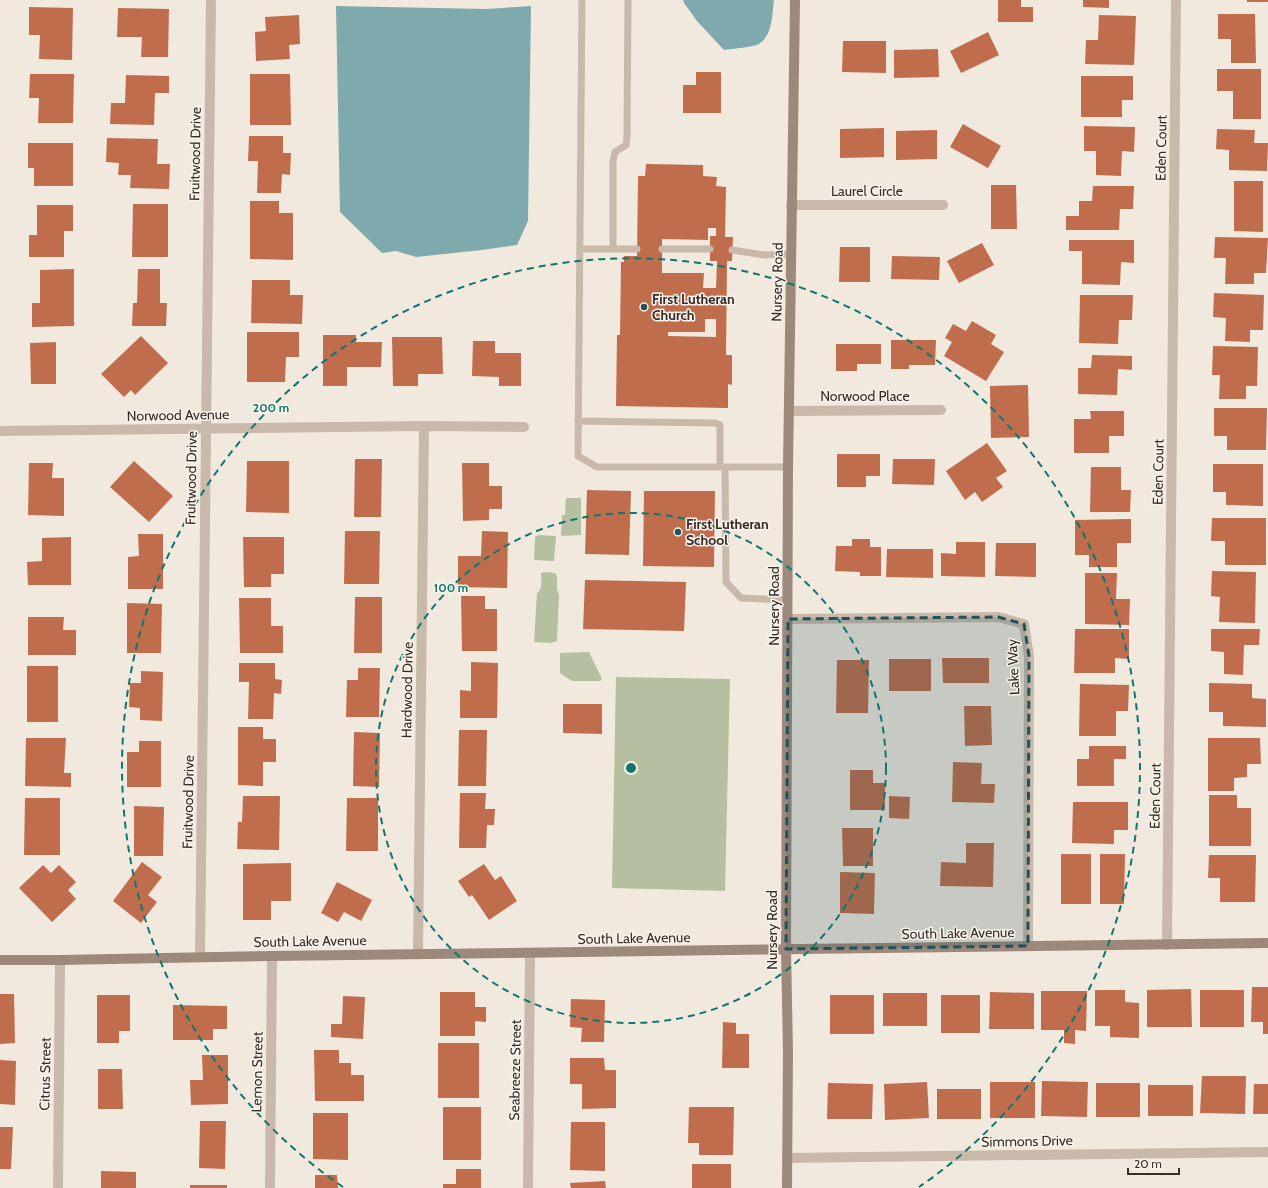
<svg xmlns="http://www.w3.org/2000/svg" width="1268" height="1188" viewBox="0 0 1268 1188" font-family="Cabin,sans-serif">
  <rect width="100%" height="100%" fill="#f1e9de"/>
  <path fill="#b4c09f" d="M 566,498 L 581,498 L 581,535 L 561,536 L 562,515 L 565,515 Z
    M 539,535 L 556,536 L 554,561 L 534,560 L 535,537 Z
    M 546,572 L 555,573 L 557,576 L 557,589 L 559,595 L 557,641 L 551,643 L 534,642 L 537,593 C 543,589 541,580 541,573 Z
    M 589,652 L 602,679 L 600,681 L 572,681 L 560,673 L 560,653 Z
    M 616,677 L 730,679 L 725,891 L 612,888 Z"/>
  <path fill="#7faaad" d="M 683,0 L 774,0 C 772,14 773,35 759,44 C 754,47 731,49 724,50 L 697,21 L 684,3 Z
    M 336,6 L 486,9 L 531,6 L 528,221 L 517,245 L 482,250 L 416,257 L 396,251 L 382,253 L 340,212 Z"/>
  <path fill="#c06d4e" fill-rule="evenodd" d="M 998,0 L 1021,0 L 1021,7 L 1033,7 L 1033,22 L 998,22 Z
    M 1083,0 L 1109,0 L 1109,8 L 1083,7 Z
    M 1247,0 L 1268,0 L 1268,2 L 1247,2 Z
    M 29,7 L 73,8 L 72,60 L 39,59 L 40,35 L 29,35 Z
    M 118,8 L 169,9 L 168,57 L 141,57 L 142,37 L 117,37 Z
    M 1218,14 L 1255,14 L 1256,63 L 1231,63 L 1231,39 L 1218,39 Z
    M 299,15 L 300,44 L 289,45 L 290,59 L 256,61 L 255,32 L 266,31 L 265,17 Z
    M 1099,15 L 1136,16 L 1134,65 L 1085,64 L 1086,40 L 1098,40 Z
    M 988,32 L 999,55 L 961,73 L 950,51 Z
    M 843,41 L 886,41 L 886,73 L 842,72 Z
    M 938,49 L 939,77 L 894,78 L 894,50 Z
    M 1217,69 L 1261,69 L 1261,119 L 1233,119 L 1233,91 L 1217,91 Z
    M 696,72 L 721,72 L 721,113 L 683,113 L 683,85 L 696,85 Z
    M 30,74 L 74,74 L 73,123 L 38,123 L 39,98 L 29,98 Z
    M 250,74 L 290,74 L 291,125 L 250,125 Z
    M 126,75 L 169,76 L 169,93 L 155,93 L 154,125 L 110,124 L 111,103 L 125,103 Z
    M 1081,76 L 1133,76 L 1133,100 L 1122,100 L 1122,117 L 1081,117 Z
    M 963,124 L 1001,146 L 988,168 L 950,147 Z
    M 1084,126 L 1135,127 L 1134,152 L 1122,151 L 1121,176 L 1096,175 L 1096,151 L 1084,151 Z
    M 884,128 L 884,157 L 840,158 L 840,129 Z
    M 1217,129 L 1255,130 L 1254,143 L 1268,143 L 1267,171 L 1229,170 L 1229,150 L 1216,149 Z
    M 937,130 L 937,159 L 896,160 L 896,131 Z
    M 249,136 L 283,136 L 283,153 L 291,153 L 290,175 L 282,174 L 281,193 L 257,193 L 258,161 L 248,161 Z
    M 107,138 L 158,139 L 157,164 L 170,164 L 169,189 L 130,188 L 131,175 L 118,175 L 119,163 L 106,162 Z
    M 28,143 L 73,143 L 73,186 L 34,186 L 34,168 L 28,168 Z
    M 646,164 L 703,165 L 703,176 L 717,177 L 716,186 L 726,187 L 725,237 L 733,237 L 732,261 L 727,261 L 726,355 L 732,355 L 732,385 L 728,384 L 728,408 L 616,406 L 617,335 L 620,335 L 621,262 L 624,262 L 624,256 L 637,256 L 638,176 L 645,176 ZM 708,228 L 716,228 L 716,236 L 710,236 L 710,261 L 717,261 L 716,288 L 703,288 L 704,273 L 662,273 L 662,239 L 708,240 ZM 705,319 L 716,319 L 716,337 L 668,336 L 668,332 L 705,332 Z
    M 1234,181 L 1263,181 L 1263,232 L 1234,231 Z
    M 991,185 L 1016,185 L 1017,229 L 991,229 Z
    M 1093,186 L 1134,186 L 1133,209 L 1120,209 L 1119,230 L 1066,230 L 1066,216 L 1079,216 L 1079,201 L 1092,201 Z
    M 250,201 L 279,201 L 279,213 L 293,213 L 293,260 L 250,259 Z
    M 133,204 L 168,204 L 168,257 L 132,257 Z
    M 37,205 L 73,205 L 73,231 L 64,231 L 64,257 L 29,257 L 29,235 L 37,235 Z
    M 1215,237 L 1268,238 L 1266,273 L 1254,273 L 1254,284 L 1225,284 L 1226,258 L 1214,258 Z
    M 1069,240 L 1134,240 L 1134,263 L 1121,262 L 1120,285 L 1082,284 L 1082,251 L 1069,251 Z
    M 982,243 L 994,265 L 959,283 L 947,261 Z
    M 840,247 L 870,247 L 870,282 L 839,282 Z
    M 892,256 L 940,257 L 939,280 L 891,279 Z
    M 74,269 L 74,326 L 32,327 L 32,303 L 40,303 L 40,270 Z
    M 138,269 L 160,269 L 160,303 L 167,303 L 166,326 L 132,326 L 133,303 L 137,303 Z
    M 252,280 L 290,280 L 290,295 L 303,295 L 302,324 L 251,323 Z
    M 1214,293 L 1264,295 L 1263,330 L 1250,330 L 1250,342 L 1225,341 L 1226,318 L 1213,317 Z
    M 1080,295 L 1133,295 L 1132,320 L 1119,320 L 1118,344 L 1079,343 Z
    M 972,321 L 996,335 L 991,344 L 1004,352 L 986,381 L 944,356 L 952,342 L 945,338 L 953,324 L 966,331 Z
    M 247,332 L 299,332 L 299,357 L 286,357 L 285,382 L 247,382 Z
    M 323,335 L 356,335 L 356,342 L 382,342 L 381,367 L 347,367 L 347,386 L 323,386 Z
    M 141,336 L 168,363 L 135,395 L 131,390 L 124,397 L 101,374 Z
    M 392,337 L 442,337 L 443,374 L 418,374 L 418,386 L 393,386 Z
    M 891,340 L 936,340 L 935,365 L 909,365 L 909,369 L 891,369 Z
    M 473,341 L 495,341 L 495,353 L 521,353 L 521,386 L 499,386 L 499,377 L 472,376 Z
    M 56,342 L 56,384 L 31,384 L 30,343 Z
    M 836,344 L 881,344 L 881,364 L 857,364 L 857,371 L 836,371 Z
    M 1213,346 L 1258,347 L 1257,386 L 1246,386 L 1246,399 L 1219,399 L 1220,375 L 1212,375 Z
    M 1092,355 L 1132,356 L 1132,370 L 1118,369 L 1117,395 L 1078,394 L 1078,368 L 1091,368 Z
    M 1028,385 L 1029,437 L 991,438 L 990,386 Z
    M 1214,408 L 1267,408 L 1266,450 L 1227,450 L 1227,436 L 1214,436 Z
    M 1090,411 L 1124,411 L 1124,436 L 1109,436 L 1109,453 L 1074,453 L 1074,419 L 1091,419 Z
    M 987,443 L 1007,471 L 996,478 L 1003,487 L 982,502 L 975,492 L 965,500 L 946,471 Z
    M 837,454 L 880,454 L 880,476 L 866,476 L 866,487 L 837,487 Z
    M 355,459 L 382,459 L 381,517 L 354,517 Z
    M 893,459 L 935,459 L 934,485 L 892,484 Z
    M 134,461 L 173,496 L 149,522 L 110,487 Z
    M 247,461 L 289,461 L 289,513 L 246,512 Z
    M 29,463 L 53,463 L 52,478 L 64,478 L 64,516 L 28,515 Z
    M 462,463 L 489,463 L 489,486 L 502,486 L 502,509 L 489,509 L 489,520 L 463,521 Z
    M 1213,464 L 1263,464 L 1263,506 L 1226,505 L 1226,492 L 1213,492 Z
    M 1091,467 L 1121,467 L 1121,490 L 1131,490 L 1130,512 L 1090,512 Z
    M 587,490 L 631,491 L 629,555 L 585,554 Z
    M 644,491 L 715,491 L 714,567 L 643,566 Z
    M 1212,518 L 1266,518 L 1266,565 L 1225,565 L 1225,541 L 1211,541 Z
    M 1131,519 L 1131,543 L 1117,543 L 1117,567 L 1089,567 L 1089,555 L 1075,555 L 1075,520 Z
    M 345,531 L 380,531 L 379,584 L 344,584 Z
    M 482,531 L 508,532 L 507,588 L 458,587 L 458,556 L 481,556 Z
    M 138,534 L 163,534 L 163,589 L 128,589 L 128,557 L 139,556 Z
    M 71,537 L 71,585 L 28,585 L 27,562 L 42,561 L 42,538 Z
    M 243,537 L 284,537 L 284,574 L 271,574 L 271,587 L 244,587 Z
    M 852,539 L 870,539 L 870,547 L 881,547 L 881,576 L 860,576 L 860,572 L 835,571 L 836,546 L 852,546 Z
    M 956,542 L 985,542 L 985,577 L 941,576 L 941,553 L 956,554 Z
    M 996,543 L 1036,543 L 1036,577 L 995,576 Z
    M 887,549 L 933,549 L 933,578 L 886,577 Z
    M 1212,571 L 1256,572 L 1255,623 L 1219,622 L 1220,597 L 1211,596 Z
    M 1085,573 L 1117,573 L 1116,599 L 1130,599 L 1129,625 L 1085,624 Z
    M 585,580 L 686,582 L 684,631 L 583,629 Z
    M 461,596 L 485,596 L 485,609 L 497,609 L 497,651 L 462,651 Z
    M 355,597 L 382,597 L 382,653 L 354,653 Z
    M 239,598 L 271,598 L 271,626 L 283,626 L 283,653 L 240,653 Z
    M 127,603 L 162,604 L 161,653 L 127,653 Z
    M 28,617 L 64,617 L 63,630 L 76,630 L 76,655 L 28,655 Z
    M 1075,629 L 1129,629 L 1129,659 L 1115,658 L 1115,673 L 1074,673 Z
    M 1211,629 L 1260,629 L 1259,645 L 1244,645 L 1243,675 L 1224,674 L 1224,652 L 1211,651 Z
    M 942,658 L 989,658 L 989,683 L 943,683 Z
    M 889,659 L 931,659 L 931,691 L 889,691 Z
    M 837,660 L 869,660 L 868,713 L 836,713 Z
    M 471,662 L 498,663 L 497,718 L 460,718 L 460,690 L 471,691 Z
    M 239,663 L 275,663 L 275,679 L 282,680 L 281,694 L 274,693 L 273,719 L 248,719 L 249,682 L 239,682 Z
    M 27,666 L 58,666 L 58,722 L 27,722 Z
    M 358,668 L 380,668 L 379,717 L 346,717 L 347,680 L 358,680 Z
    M 141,671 L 163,672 L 162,721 L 140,720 L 140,708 L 129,707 L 130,683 L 141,683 Z
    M 1209,683 L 1252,684 L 1252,698 L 1266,699 L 1266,727 L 1223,726 L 1223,712 L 1209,712 Z
    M 1080,684 L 1129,685 L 1128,711 L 1116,711 L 1116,736 L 1079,736 Z
    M 563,704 L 602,704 L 602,734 L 563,733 Z
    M 964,706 L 991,706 L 992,745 L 965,746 Z
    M 238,727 L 263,727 L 263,739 L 276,739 L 276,762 L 263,762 L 263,786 L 238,785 Z
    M 459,730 L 487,730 L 486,786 L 458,786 Z
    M 354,732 L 380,733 L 379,787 L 353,786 Z
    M 26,738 L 66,738 L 64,773 L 71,773 L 71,787 L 25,786 Z
    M 1208,738 L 1260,738 L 1261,764 L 1247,764 L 1247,777 L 1234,778 L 1234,791 L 1208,791 Z
    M 139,741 L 161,741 L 161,787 L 127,787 L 127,752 L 139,752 Z
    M 1089,746 L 1126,746 L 1126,759 L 1114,759 L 1114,786 L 1077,786 L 1077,759 L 1089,759 Z
    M 953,762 L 982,763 L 981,784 L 995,784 L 994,803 L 952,802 Z
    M 850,770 L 873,770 L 873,783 L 885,783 L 885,810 L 850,810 Z
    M 460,793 L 486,793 L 485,809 L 495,809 L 494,825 L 487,825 L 486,848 L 459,848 Z
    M 1209,795 L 1237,795 L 1237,808 L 1251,808 L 1251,846 L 1209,846 Z
    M 243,796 L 280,796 L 279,850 L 237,849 L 238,822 L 242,822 Z
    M 889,796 L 910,797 L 909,819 L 889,818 Z
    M 25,798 L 60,798 L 60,855 L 24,855 Z
    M 347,798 L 378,798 L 378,851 L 346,851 Z
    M 1073,802 L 1128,802 L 1128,830 L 1114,830 L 1114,844 L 1072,843 Z
    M 134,806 L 164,807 L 163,856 L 134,856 Z
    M 842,828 L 873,828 L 873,866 L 843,866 Z
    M 966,843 L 994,843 L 993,887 L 940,886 L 941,862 L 966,863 Z
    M 1061,854 L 1091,854 L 1091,904 L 1061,904 Z
    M 1100,854 L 1125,854 L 1124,904 L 1100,904 Z
    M 1209,855 L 1256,855 L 1255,902 L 1220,902 L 1220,878 L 1208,878 Z
    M 142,862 L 162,877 L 148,895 L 157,902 L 141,923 L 113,901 Z
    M 291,863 L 291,901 L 271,901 L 271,920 L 243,920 L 243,864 Z
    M 484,864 L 495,880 L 501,876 L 517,901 L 489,920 L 472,895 L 469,897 L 458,881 Z
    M 43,865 L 51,873 L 59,865 L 76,882 L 68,890 L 76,899 L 52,922 L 19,888 Z
    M 840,872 L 875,873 L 874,914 L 840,913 Z
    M 337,882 L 372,900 L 361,921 L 344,912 L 338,922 L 321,913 Z
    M 1252,987 L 1268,987 L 1268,1034 L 1263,1034 L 1263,1022 L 1251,1022 Z
    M 1191,989 L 1192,1027 L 1147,1027 L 1147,990 Z
    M 1095,990 L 1125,990 L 1125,1002 L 1139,1003 L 1139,1038 L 1110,1037 L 1110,1026 L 1095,1026 Z
    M 1200,990 L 1244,990 L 1244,1027 L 1200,1027 Z
    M 1041,991 L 1087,991 L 1086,1031 L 1075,1030 L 1075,1044 L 1064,1043 L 1064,1030 L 1041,1030 Z
    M 440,992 L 475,992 L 475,1007 L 486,1007 L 486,1022 L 475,1021 L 475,1036 L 440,1036 Z
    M 990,992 L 1034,993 L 1034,1029 L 989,1029 Z
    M 883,993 L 927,993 L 927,1026 L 883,1026 Z
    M 0,994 L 14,994 L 15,1043 L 0,1044 Z
    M 97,995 L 130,995 L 130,1031 L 119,1031 L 119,1043 L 97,1043 Z
    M 830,995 L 874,995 L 874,1034 L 830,1034 Z
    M 941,995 L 980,995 L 980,1033 L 941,1033 Z
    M 343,996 L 365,997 L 363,1039 L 331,1037 L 331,1024 L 342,1024 Z
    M 571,999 L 605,1000 L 604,1042 L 581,1042 L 582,1028 L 570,1027 Z
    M 173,1005 L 227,1006 L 227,1029 L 213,1029 L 213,1040 L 173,1040 Z
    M 723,1022 L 736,1023 L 736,1034 L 749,1034 L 749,1068 L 722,1068 Z
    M 438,1043 L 479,1043 L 479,1098 L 438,1098 Z
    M 314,1050 L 339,1050 L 339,1063 L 351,1063 L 351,1075 L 364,1075 L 364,1101 L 315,1101 Z
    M 202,1055 L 228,1055 L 228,1104 L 191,1105 L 190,1080 L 203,1080 Z
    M 570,1058 L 604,1058 L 605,1070 L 616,1070 L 616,1108 L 582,1109 L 582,1084 L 570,1084 Z
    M 0,1060 L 16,1061 L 15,1105 L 0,1104 Z
    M 98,1069 L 122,1069 L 123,1109 L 98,1109 Z
    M 1202,1076 L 1246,1076 L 1245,1114 L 1200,1113 Z
    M 1042,1081 L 1088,1082 L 1087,1117 L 1041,1116 Z
    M 927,1082 L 929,1118 L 885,1120 L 884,1084 Z
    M 990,1082 L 1035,1082 L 1035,1118 L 990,1118 Z
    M 828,1083 L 873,1084 L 872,1119 L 827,1119 Z
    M 1096,1083 L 1140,1083 L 1140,1117 L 1096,1117 Z
    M 1254,1084 L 1268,1084 L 1268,1114 L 1253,1114 Z
    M 1148,1085 L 1193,1085 L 1193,1116 L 1148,1116 Z
    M 937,1089 L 981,1089 L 981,1119 L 937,1119 Z
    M 443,1107 L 481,1107 L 481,1160 L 443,1160 Z
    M 689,1107 L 734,1107 L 733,1155 L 699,1155 L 699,1143 L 688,1143 Z
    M 313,1113 L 348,1113 L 348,1160 L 313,1159 Z
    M 200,1121 L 226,1121 L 225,1169 L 199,1168 Z
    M 571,1122 L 605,1122 L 605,1171 L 570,1170 Z
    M 0,1127 L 13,1127 L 11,1169 L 0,1169 Z
    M 692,1164 L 731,1164 L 731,1188 L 692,1188 Z
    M 456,1169 L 481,1169 L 481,1188 L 443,1188 L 443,1184 L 456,1184 Z
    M 101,1171 L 136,1172 L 136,1188 L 101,1188 Z
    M 315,1175 L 337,1175 L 338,1188 L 315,1188 Z
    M 605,1181 L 606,1188 L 571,1188 L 570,1183 Z
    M 190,1185 L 227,1185 L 227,1188 L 190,1188 Z"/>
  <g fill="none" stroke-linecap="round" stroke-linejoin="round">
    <path stroke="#c9b9ab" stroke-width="7" d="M 582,0 L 578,456 L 597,467 L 788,467
      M 580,249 L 637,249
      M 613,249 L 613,161 L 615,152 L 626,145 L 627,135 L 628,0
      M 662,249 L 710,249
      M 732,250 L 764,255 L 791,254
      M 578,421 L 715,423 L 720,425 L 720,467
      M 725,467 L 726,582 L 741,598 L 788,600"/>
    <path stroke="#c9b9ab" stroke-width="10" d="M 791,205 L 943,205
      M 789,411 L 941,410
      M 0,431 L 424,426 L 524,427
      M 788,619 L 998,617 L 1024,624 L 1029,656 L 1028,946
      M 1167,945 L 1176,0
      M 418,954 L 424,426
      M 200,957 L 211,0
      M 787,1158 L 1268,1152
      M 58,1188 L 60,960
      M 270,1188 L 272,956
      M 528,1188 L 530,953"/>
    <path stroke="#9d897c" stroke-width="10" d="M 0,960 L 60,960 L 272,956 L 1268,943
      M 787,1188 L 788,1053 L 786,949 L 788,467 L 795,0"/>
  </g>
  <path fill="#215257" fill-opacity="0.2" stroke="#215257" stroke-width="3" stroke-dasharray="8 5" stroke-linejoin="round" d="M 998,617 L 1024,624 L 1029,656 L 1028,946 L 786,949 L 788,619 Z"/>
  <g fill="none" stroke="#0f766e" stroke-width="2" stroke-dasharray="7 5">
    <circle cx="631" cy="768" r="255"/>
    <path d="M343 1187A509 509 0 1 1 919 1187"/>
  </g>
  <g fill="#215257" stroke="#f9f3eb" stroke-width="1.5">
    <circle cx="644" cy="307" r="4"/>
    <circle cx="678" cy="532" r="4"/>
  </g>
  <g text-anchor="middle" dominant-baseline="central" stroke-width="3" stroke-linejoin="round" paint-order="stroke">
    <g font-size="14" fill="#372e2a" stroke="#f9f3eb">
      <text transform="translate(1161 148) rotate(-89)">Eden Court</text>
      <text transform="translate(195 154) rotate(-89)">Fruitwood Drive</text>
      <text x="867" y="191">Laurel Circle</text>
      <text transform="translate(777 282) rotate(-89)">Nursery Road</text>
      <text x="865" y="396">Norwood Place</text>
      <text transform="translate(178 415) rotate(-1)">Norwood Avenue</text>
      <text transform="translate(1158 472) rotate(-89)">Eden Court</text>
      <text transform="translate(191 478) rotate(-89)">Fruitwood Drive</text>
      <text transform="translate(774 606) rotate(-90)">Nursery Road</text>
      <text transform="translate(1013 667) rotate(-93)">Lake Way</text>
      <text transform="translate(407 690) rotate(-89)">Hardwood Drive</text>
      <text transform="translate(1155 796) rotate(-89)">Eden Court</text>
      <text transform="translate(188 802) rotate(-89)">Fruitwood Drive</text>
      <text transform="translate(772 930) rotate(-90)">Nursery Road</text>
      <text transform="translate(958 933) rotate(-1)">South Lake Avenue</text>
      <text transform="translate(634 938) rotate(-1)">South Lake Avenue</text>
      <text transform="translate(310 941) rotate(-1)">South Lake Avenue</text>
      <text transform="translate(515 1070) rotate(-89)">Seabreeze Street</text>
      <text transform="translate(257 1072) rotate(-89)">Lemon Street</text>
      <text transform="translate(45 1074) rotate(-89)">Citrus Street</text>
      <text transform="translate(1027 1141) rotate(-1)">Simmons Drive</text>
    </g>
    <g font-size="14" font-weight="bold" fill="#372e2a" stroke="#f9f3eb" text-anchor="start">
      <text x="652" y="299">First Lutheran<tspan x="652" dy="16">Church</tspan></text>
      <text x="686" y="524">First Lutheran<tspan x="686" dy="16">School</tspan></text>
    </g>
  </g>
  <circle cx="631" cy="768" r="6" fill="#0f766e" stroke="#f9f3eb" stroke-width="2"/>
  <g font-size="12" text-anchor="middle" font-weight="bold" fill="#0f766e" stroke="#f9f3eb" stroke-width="3" stroke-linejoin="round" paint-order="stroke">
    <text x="271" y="412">200 m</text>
    <text x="451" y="592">100 m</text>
  </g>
  <path d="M1128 1168v6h51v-6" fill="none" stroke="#372e2a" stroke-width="2"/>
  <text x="1134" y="1168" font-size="12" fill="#372e2a" stroke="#f9f3eb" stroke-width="3" paint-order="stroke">20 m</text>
</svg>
